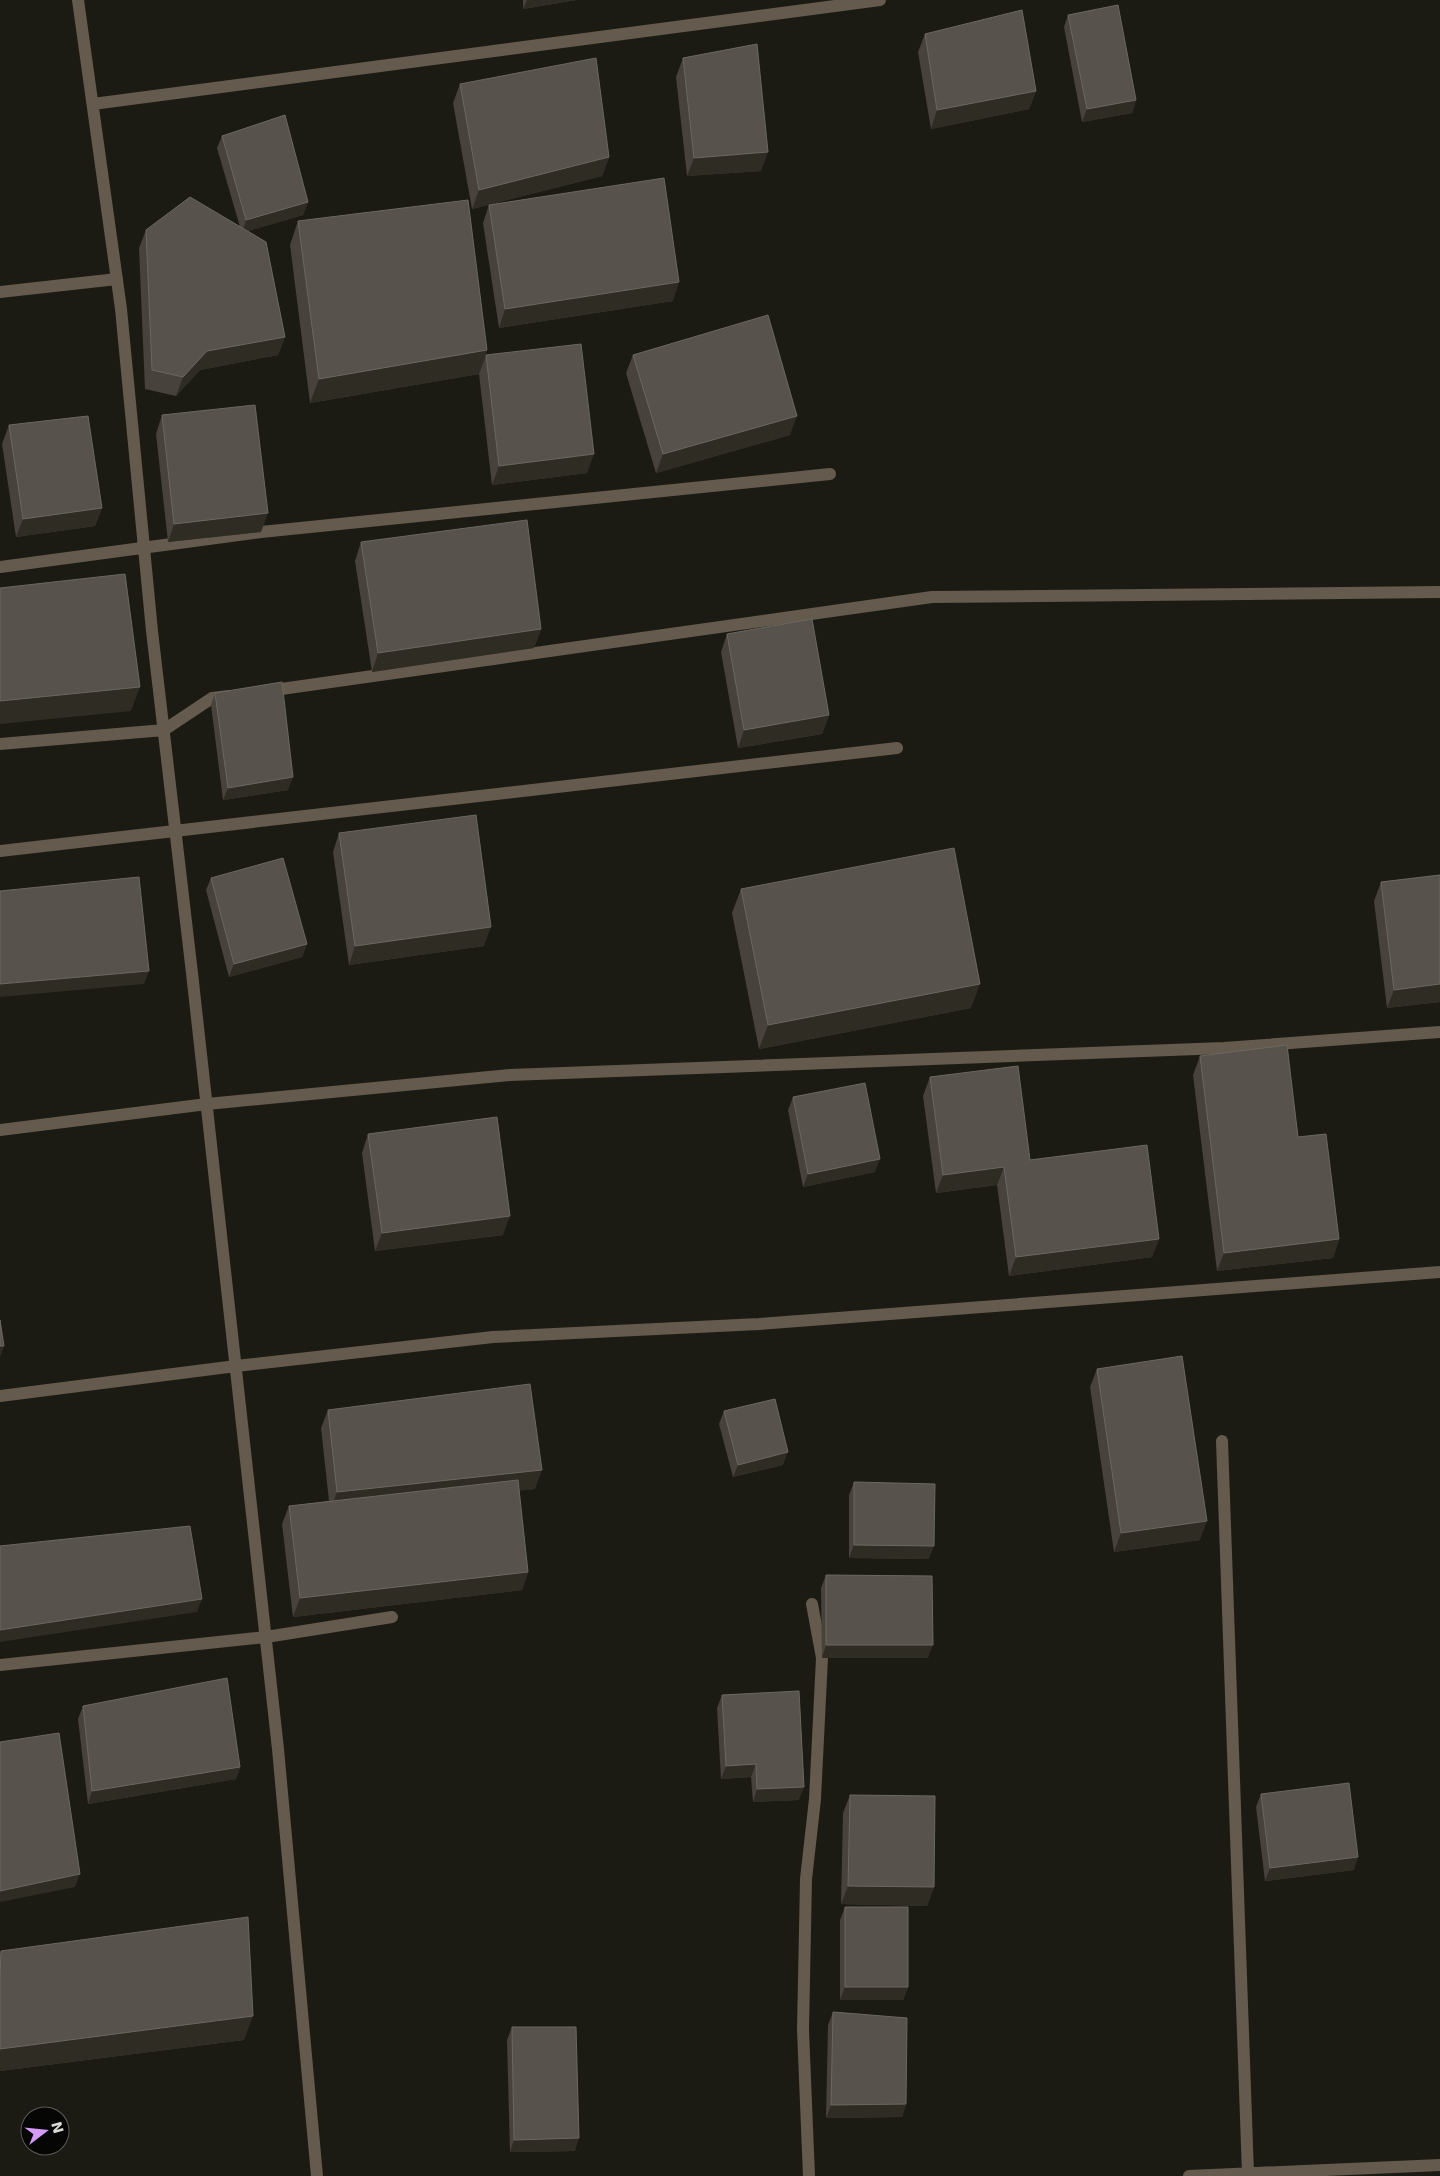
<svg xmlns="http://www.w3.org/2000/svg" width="1440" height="2176" viewBox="0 0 1440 2176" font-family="'DejaVu Sans',sans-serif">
  <rect width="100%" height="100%" fill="#1c1b13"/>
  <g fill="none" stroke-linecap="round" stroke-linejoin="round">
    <path stroke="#645a4d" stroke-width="12" d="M 78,0 L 121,309 L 152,631 L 192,973 L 278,1749 L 317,2176
      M 93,104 L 880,0
      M 0,292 L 117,279
      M 0,567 L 261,532 L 830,474
      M 267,691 L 932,597 L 1440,592
      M 0,744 L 164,730 L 212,698 L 229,696
      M 0,851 L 897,748
      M 0,1130 L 207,1104 L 510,1075 L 1224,1048 L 1440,1032
      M 0,1396 L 236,1366 L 493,1337 L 759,1324 L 1440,1272
      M 1222,1441 L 1248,2174
      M 0,1665 L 266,1637 L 392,1617
      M 809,2176 L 803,2030 L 806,1879 L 815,1799 L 822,1658 L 812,1604
      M 1189,2176 L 1440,2165"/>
  </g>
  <path fill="#47423b" d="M 523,0 L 576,0 L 523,9 Z
    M 1068,15 L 1136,100 L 1132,113 L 1082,122 L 1064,27 Z
    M 925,34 L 1036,91 L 1029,109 L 931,129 L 918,52 Z
    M 683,58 L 761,171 L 687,176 L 676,77 Z
    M 460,84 L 609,157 L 602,176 L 472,209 L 453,103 Z
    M 222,136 L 308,202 L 303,215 L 247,231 L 285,337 L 278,355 L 200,370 L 176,396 L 145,389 L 139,248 L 146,230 L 240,227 L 217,148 Z
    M 489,205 L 673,301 L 499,328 L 483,223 Z
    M 298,221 L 487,350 L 479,374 L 310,403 L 290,245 Z
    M 486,355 L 587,473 L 492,485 L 479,374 Z
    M 633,355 L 790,435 L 656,473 L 626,373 Z
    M 162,415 L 261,532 L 168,542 L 156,434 Z
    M 9,425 L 102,508 L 95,526 L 16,537 L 2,444 Z
    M 361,542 L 541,629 L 534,648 L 372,672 L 355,561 Z
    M 727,634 L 829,715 L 822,734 L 738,748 L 721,652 Z
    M 215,693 L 288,790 L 223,800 L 211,705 Z
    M 339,833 L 484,946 L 349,965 L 333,852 Z
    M 1440,875 L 1440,1002 L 1387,1008 L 1374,901 L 1381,882 Z
    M 211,878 L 307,944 L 302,957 L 229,977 L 206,890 Z
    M 741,889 L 971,1008 L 759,1049 L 732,913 Z
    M 1200,1056 L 1298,1137 L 1339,1239 L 1333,1258 L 1217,1271 L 1193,1075 Z
    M 930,1077 L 1030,1160 L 1159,1239 L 1152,1257 L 1009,1276 L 997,1185 L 936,1193 L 923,1096 Z
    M 793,1097 L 875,1172 L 803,1187 L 788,1110 Z
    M 368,1134 L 503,1235 L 375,1251 L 362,1153 Z
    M 1097,1369 L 1200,1540 L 1114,1552 L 1090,1387 Z
    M 328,1410 L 535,1489 L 519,1490 L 528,1572 L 522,1590 L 293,1617 L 282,1524 L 289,1506 L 329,1501 L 321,1428 Z
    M 724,1411 L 783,1465 L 733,1477 L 719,1424 Z
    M 854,1482 L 929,1559 L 849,1558 L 849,1495 Z
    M 826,1575 L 928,1658 L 822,1658 L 821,1588 Z
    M 722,1695 L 799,1800 L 753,1802 L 751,1777 L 721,1779 L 717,1708 Z
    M 83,1706 L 240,1767 L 236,1779 L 88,1804 L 78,1719 Z
    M 1261,1794 L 1354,1870 L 1265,1881 L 1256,1807 Z
    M 850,1795 L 934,1887 L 927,1906 L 841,1904 L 843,1813 Z
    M 845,1907 L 908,1987 L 903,2000 L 840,2000 L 840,1920 Z
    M 1,1951 L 244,2040 L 0,2071 L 0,1955 Z
    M 833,2012 L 906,2104 L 902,2117 L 826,2118 L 828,2025 Z
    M 512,2027 L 575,2151 L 510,2152 L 507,2040 Z"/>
  <path fill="#2f2c24" d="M 527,0 L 576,0 L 523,9 Z
    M 1036,91 L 1029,109 L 931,129 L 937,110 Z
    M 1136,100 L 1132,113 L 1082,122 L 1087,109 Z
    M 768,152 L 761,171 L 687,176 L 694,158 Z
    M 609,157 L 602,176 L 472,209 L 479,190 Z
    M 308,202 L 303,215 L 242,233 L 246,220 Z
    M 679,282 L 673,301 L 499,328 L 505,309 Z
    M 285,337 L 278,355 L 200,370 L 176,396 L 183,377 L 207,351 Z
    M 487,350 L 479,374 L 310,403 L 319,379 Z
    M 797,416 L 790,435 L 656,473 L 663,454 Z
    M 594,454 L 587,473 L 492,485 L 499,466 Z
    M 102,508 L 95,526 L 16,537 L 23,519 Z
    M 268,513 L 261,532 L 168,542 L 174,524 Z
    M 541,629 L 534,648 L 372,672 L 378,653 Z
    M 140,687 L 131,711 L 0,724 L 0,701 Z
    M 829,715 L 822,734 L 738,748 L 744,730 Z
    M 293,777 L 288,790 L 223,800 L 228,788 Z
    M 491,927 L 484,946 L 349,965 L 355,946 Z
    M 307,944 L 302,957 L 229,977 L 234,964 Z
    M 149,971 L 144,984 L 0,997 L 0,984 Z
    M 980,984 L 971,1008 L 759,1049 L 768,1025 Z
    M 1440,984 L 1440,1002 L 1387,1008 L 1394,990 Z
    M 880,1159 L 875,1172 L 803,1187 L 808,1174 Z
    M 1004,1167 L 997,1185 L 936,1193 L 943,1175 Z
    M 510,1216 L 503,1235 L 375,1251 L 382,1233 Z
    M 1159,1239 L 1152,1257 L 1009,1276 L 1016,1257 Z
    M 1339,1239 L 1333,1258 L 1217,1271 L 1224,1253 Z
    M 0,1346 L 4,1346 L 0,1357 Z
    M 788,1452 L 783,1465 L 733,1477 L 738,1465 Z
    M 542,1470 L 535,1489 L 330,1511 L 337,1492 Z
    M 1207,1521 L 1200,1540 L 1114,1552 L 1121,1533 Z
    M 854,1545 L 934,1546 L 929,1559 L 849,1558 Z
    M 528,1572 L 522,1590 L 293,1617 L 300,1598 Z
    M 202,1599 L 197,1612 L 0,1642 L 0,1630 Z
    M 826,1645 L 933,1645 L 928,1658 L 822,1658 Z
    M 756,1764 L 751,1777 L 721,1779 L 726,1766 Z
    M 240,1767 L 236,1779 L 88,1804 L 92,1791 Z
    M 804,1787 L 799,1800 L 753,1802 L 757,1789 Z
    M 1358,1857 L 1354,1870 L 1265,1881 L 1270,1868 Z
    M 80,1874 L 75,1887 L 0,1902 L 0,1891 Z
    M 848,1886 L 934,1887 L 927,1906 L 841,1904 Z
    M 845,1987 L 908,1987 L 903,2000 L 840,2000 Z
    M 253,2016 L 244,2040 L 0,2071 L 0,2049 Z
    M 906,2104 L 902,2117 L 826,2118 L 831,2105 Z
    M 579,2138 L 575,2151 L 510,2152 L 514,2140 Z"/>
  <path fill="#57534c" stroke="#6b6861" d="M 1118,5 L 1136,100 L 1087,109 L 1068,15 Z
    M 1022,10 L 1036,91 L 937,110 L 925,34 Z
    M 757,44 L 768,152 L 694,158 L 683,58 Z
    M 596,58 L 609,157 L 479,190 L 460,84 Z
    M 285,115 L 308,202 L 246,220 L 222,136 Z
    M 664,178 L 679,282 L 505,309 L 489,205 Z
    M 190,197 L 266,242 L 285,337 L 207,351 L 183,377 L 152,370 L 146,230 Z
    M 468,200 L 487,350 L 319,379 L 298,221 Z
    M 768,315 L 797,416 L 663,454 L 633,355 Z
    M 581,344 L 594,454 L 499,466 L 486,355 Z
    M 255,405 L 268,513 L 174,524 L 162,415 Z
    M 88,416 L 102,508 L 23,519 L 9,425 Z
    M 527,520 L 541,629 L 378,653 L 361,542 Z
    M 125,574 L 140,687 L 0,701 L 0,588 Z
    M 812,619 L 829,715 L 744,730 L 727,634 Z
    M 282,682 L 293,777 L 228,788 L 215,693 Z
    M 476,815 L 491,927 L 355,946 L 339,833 Z
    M 954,848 L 980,984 L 768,1025 L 741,889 Z
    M 283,858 L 307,944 L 234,964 L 211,878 Z
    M 1440,875 L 1440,984 L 1394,990 L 1381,882 Z
    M 139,877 L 149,971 L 0,984 L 0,891 Z
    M 1287,1045 L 1298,1137 L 1326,1134 L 1339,1239 L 1224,1253 L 1200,1056 Z
    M 1018,1066 L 1030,1160 L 1147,1145 L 1159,1239 L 1016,1257 L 1004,1167 L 943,1175 L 930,1077 Z
    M 865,1083 L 880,1159 L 808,1174 L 793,1097 Z
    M 497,1117 L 510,1216 L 382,1233 L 368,1134 Z
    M 0,1320 L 4,1346 L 0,1346 Z
    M 1182,1356 L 1207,1521 L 1121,1533 L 1097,1369 Z
    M 530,1384 L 542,1470 L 337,1492 L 328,1410 Z
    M 775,1399 L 788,1452 L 738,1465 L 724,1411 Z
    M 518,1480 L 528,1572 L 300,1598 L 289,1506 Z
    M 854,1482 L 935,1484 L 934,1546 L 854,1545 Z
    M 190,1526 L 202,1599 L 0,1630 L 0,1546 Z
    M 826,1575 L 932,1576 L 933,1645 L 826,1645 Z
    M 227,1678 L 240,1767 L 92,1791 L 83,1706 Z
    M 799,1691 L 804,1787 L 757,1789 L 756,1764 L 726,1766 L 722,1695 Z
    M 59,1733 L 80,1874 L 0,1891 L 0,1742 Z
    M 1349,1783 L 1358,1857 L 1270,1868 L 1261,1794 Z
    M 850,1795 L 935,1796 L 934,1887 L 848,1886 Z
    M 845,1907 L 908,1907 L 908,1987 L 845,1987 Z
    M 248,1917 L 253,2016 L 0,2049 L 0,1977 L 1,1951 Z
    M 833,2012 L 907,2018 L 906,2104 L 831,2105 Z
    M 512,2027 L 576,2027 L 579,2138 L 514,2140 Z"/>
  <g transform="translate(45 2131) rotate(74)"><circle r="24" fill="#060604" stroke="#5b5a57"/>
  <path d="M0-4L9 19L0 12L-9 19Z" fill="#d59bfb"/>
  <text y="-8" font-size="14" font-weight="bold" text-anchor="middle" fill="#dad9d4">N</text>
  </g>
</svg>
